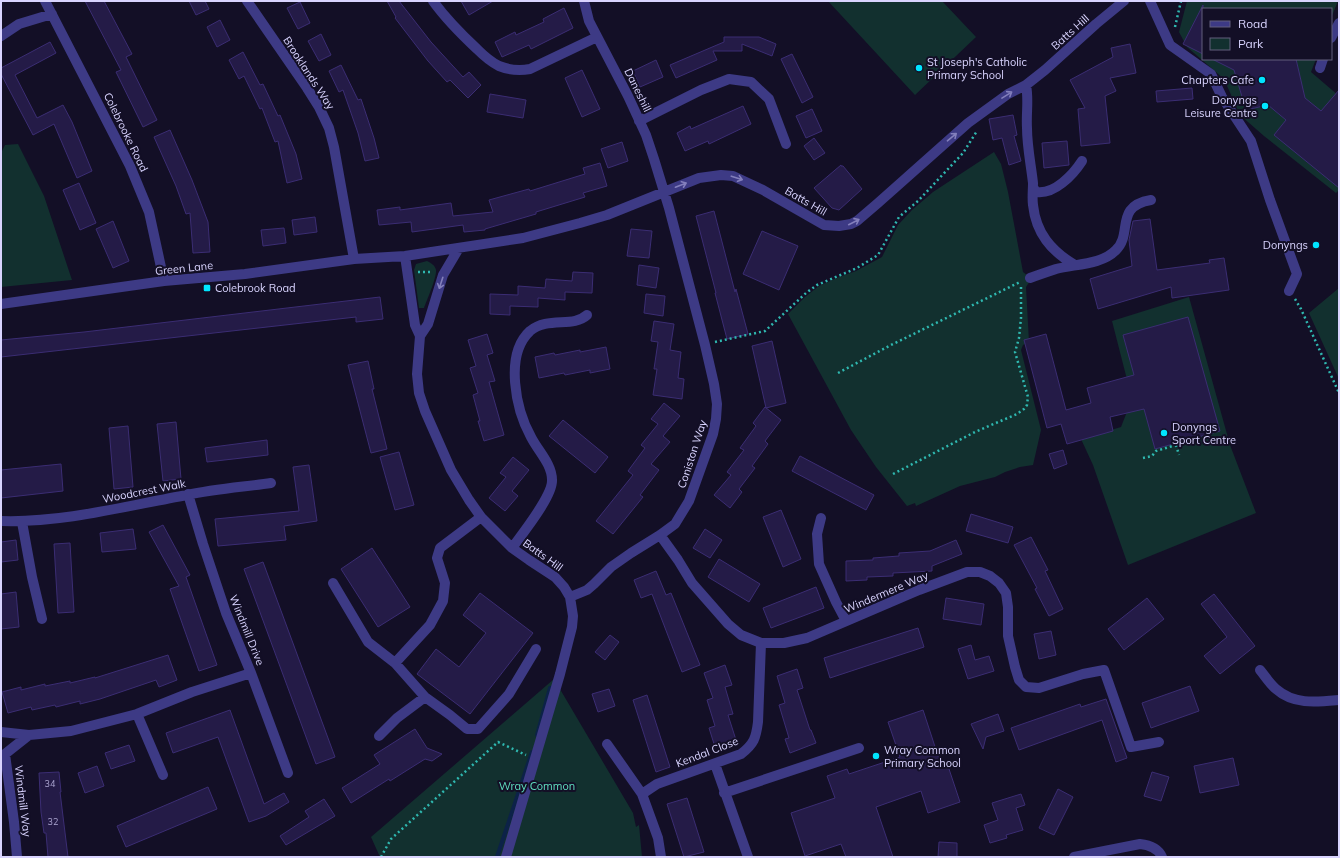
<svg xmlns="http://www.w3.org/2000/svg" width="1340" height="858" viewBox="0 0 1340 858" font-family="Mulish,sans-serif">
  <rect width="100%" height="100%" fill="#130f26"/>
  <path fill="#12302f" d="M 828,1 L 942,1 L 976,37 L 915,95 Z
    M 1187,1 L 1338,1 L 1331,18 L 1331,9 L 1203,9 L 1203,59 L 1316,59 L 1311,72 L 1339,96 L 1339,190 L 1336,193 L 1264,136 L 1240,115 L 1224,79 L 1187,47 L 1179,32 Z
    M 18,144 L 44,196 L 72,280 L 1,287 L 1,153 L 5,145 Z
    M 994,152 L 1001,164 L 1008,192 L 1023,272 L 1028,276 L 1030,281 L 1026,287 L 1029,342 L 1023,345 L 1021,350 L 1041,430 L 1033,465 L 1020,467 L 1005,472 L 995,477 L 960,486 L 916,506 L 915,503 L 907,506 L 876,467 L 851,430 L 788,314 L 805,297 L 819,286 L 839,277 L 856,271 L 882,257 L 898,225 L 912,210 L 933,192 Z
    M 427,261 C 431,263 435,265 436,270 C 437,277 427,300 424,308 L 419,308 L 414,270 L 416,264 Z
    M 1339,288 L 1339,379 L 1309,313 Z
    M 1189,297 L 1230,445 L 1256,513 L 1128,565 L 1093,465 L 1081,439 L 1121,427 L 1132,399 L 1112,321 Z
    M 554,679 L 633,813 L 636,827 L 639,825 L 642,857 L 380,857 L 371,837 Z"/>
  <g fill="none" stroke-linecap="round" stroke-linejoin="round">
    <path stroke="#0c2248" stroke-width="4" d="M 537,735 L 550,688
      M 497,857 L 532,752"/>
  </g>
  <path fill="#241b47" stroke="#3b2d73" d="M 85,1 L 104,1 L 132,54 L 126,57 L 157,120 L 143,127 L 116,72 L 121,70 Z
    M 189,1 L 205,1 L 209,9 L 196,15 Z
    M 387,1 L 399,1 L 431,42 L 463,77 L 469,72 L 481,85 L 468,98 L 450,80 L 447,82 L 428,61 L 395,18 L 396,17 Z
    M 461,1 L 493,1 L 469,15 Z
    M 300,2 L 310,23 L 298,29 L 287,8 Z
    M 1203,5 L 1203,54 L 1183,44 Z
    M 564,8 L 573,28 L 531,49 L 529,45 L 502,57 L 495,42 L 515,32 L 516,35 L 544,22 L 543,19 Z
    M 220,20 L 230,40 L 217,47 L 207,27 Z
    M 321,34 L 331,55 L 319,61 L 308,41 Z
    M 724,37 L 759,37 L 776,44 L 772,56 L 742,44 L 742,51 L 713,51 L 717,60 L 676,78 L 670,65 L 724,42 Z
    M 50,42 L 56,53 L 15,75 L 37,118 L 63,105 L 72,122 L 92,171 L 77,178 L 54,124 L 33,135 L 1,74 L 1,68 Z
    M 1130,44 L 1136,73 L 1110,78 L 1116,91 L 1105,96 L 1110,143 L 1081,146 L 1078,109 L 1085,108 L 1070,80 L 1113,57 L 1111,48 Z
    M 243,52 L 260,85 L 263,84 L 278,116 L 280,115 L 296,154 L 302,179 L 287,183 L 278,141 L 275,142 L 262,108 L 260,109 L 244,76 L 239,79 L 229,60 Z
    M 792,54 L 813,97 L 802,103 L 781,59 Z
    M 1212,59 L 1296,59 L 1305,98 L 1321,111 L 1339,90 L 1339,188 L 1274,135 L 1286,120 L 1268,105 L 1246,110 L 1234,70 Z
    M 656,60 L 663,77 L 640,87 L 633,71 Z
    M 341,65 L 358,100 L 361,99 L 374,138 L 379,158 L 365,161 L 358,133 L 343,90 L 339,92 L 329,71 Z
    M 582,70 L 600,109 L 582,117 L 565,78 Z
    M 1192,88 L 1193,99 L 1157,102 L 1156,91 Z
    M 490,94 L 526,100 L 523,118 L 487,112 Z
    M 743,106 L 751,124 L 709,144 L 708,141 L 685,151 L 677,133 L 690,126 L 691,129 Z
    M 812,109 L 822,131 L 806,138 L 796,116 Z
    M 1013,115 L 1017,135 L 1014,136 L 1021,161 L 1009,165 L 1002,138 L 993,140 L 989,119 Z
    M 170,130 L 192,180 L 208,222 L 210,252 L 193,253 L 190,213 L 186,214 L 176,186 L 154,137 Z
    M 814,138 L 825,153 L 814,160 L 804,146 Z
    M 1067,141 L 1069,165 L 1044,168 L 1042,143 Z
    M 622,142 L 628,161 L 608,168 L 601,149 Z
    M 600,163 L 607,186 L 583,193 L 585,197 L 536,212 L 536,214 L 485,229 L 485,230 L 464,232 L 463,225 L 412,232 L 411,222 L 379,225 L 377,210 L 400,207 L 400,210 L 451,203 L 453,216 L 493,212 L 489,200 L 529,189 L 530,191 L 585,174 L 583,168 Z
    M 841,165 L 841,166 L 843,166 L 862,189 L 839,210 L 832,208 L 814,188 Z
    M 79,183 L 96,223 L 80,230 L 63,190 Z
    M 714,211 L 735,292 L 736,289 L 748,334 L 727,339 L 715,293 L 716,293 L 696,216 Z
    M 315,217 L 317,232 L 294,235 L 292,220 Z
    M 1150,219 L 1157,270 L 1210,263 L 1209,260 L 1224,258 L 1229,290 L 1172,298 L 1171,287 L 1098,309 L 1090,279 L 1132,266 L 1129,240 L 1133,221 Z
    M 113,221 L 129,261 L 113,268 L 96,229 Z
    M 284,228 L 286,243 L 263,246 L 261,230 Z
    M 631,229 L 652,231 L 649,258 L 627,256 Z
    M 762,231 L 798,246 L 779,290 L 743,274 Z
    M 639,265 L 659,268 L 656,288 L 637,285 Z
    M 573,272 L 593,273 L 592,293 L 565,292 L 565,300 L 538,298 L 538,307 L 510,306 L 510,315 L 490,314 L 490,294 L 518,295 L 518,286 L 545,288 L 546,279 L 572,281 Z
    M 646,294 L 665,296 L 663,316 L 644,313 Z
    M 380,297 L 383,319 L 356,322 L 356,317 L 1,357 L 1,340 L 84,332 Z
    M 1188,317 L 1220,431 L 1155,449 L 1144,409 L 1110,417 L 1113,431 L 1067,444 L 1061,424 L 1047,428 L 1024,340 L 1046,334 L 1066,410 L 1091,403 L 1087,388 L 1134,375 L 1123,335 Z
    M 654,321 L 674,324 L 670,350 L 681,352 L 678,378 L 684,379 L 682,399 L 653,395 L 657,369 L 654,369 L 658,342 L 651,341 Z
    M 487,334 L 493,353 L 487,355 L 495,381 L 489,382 L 504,435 L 484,441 L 478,421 L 480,421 L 473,395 L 478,393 L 470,368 L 476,366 L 468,340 Z
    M 772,341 L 786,403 L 766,408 L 752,346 Z
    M 606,347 L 610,369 L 590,373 L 590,370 L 565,375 L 564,373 L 539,378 L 535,357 L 554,353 L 555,355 L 580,350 L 580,352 Z
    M 368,361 L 374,389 L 372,389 L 387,449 L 371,453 L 348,365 Z
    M 664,403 L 680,416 L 663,436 L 670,442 L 651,464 L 659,470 L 640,495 L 643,497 L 613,534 L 596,521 L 633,475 L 628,471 L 645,448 L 641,445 L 658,424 L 651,419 Z
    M 765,407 L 781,420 L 765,441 L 768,444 L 752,466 L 755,468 L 739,489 L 742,492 L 730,508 L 714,495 L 731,475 L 727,472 L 744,450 L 740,448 L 756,426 L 753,423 Z
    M 563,420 L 608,457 L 595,473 L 549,436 Z
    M 176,422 L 181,479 L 163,481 L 157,424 Z
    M 128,426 L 133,487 L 114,489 L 109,428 Z
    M 267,440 L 268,455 L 207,462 L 205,448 Z
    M 1063,450 L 1067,464 L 1054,469 L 1049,454 Z
    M 399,452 L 414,505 L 395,510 L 380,457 Z
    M 800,456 L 874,495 L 866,510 L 792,471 Z
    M 513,457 L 529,470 L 512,491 L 518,496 L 505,511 L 489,498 L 506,477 L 500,473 Z
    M 61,464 L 63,491 L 1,498 L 1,470 Z
    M 309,465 L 317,521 L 284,526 L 286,540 L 218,546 L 215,519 L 299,511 L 293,467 Z
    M 781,510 L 801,559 L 783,567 L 763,517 Z
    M 971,514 L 1013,527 L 1008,543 L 966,531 Z
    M 163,525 L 190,575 L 186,577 L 217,665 L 199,671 L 170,589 L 179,586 L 149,532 Z
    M 133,529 L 136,549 L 102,552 L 100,533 Z
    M 705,529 L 722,540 L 710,558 L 693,548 Z
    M 1031,537 L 1048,570 L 1045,571 L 1063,609 L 1049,616 L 1035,589 L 1037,588 L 1014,545 Z
    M 16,540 L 18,560 L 1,562 L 1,542 Z
    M 956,540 L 962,554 L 932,566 L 932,571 L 893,573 L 893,576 L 867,577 L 867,580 L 846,581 L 846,561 L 873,560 L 873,558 L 899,556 L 899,553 L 930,551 Z
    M 70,543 L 74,612 L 58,613 L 54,544 Z
    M 372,548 L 410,607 L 378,627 L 341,569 Z
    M 719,559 L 760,584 L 749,602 L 708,577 Z
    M 263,562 L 335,757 L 316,764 L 244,569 Z
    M 656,571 L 666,595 L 671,593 L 700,665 L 682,672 L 652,594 L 641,598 L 634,580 Z
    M 816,587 L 824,608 L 771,628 L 763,608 Z
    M 16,592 L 19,627 L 1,629 L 1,594 Z
    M 480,593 L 533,633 L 470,714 L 417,674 L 436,649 L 459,667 L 486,633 L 463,615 Z
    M 1214,594 L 1255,646 L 1220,674 L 1204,656 L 1227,637 L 1201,604 Z
    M 946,598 L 984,604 L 981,625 L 943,619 Z
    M 1147,598 L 1164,619 L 1124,650 L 1108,629 Z
    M 918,628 L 924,647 L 830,678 L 824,658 Z
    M 1051,631 L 1056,655 L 1039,659 L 1034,634 Z
    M 610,635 L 619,642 L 605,660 L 595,652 Z
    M 971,645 L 975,660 L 989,656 L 994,671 L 968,679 L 958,649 Z
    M 168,655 L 177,680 L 159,687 L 156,680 L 100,699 L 80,704 L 80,701 L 56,707 L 55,705 L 32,710 L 31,707 L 8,713 L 2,692 L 21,687 L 21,690 L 45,684 L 45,686 L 70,681 L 70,683 L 95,677 L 95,678 Z
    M 725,665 L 732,685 L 725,687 L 733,714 L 728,715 L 736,740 L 715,747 L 709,728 L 715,726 L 707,700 L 713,698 L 704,673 Z
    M 797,669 L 803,688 L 797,690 L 810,730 L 811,730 L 816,743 L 790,753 L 785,739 L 789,738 L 779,705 L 785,703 L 777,676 Z
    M 1190,686 L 1199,711 L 1151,728 L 1142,703 Z
    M 609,689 L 615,706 L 598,712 L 592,694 Z
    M 647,695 L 670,767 L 656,772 L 633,700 Z
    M 1106,699 L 1127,758 L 1116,762 L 1102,720 L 1019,750 L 1011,728 L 1080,704 L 1081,707 Z
    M 230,710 L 264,804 L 284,793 L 289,802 L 266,816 L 249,822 L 218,737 L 173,753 L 166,733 Z
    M 923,710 L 941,765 L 947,763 L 960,802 L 928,813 L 921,791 L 876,807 L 893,857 L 846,857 L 841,844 L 805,856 L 791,813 L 835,798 L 827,776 L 847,769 L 849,774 L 900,757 L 888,722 Z
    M 998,714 L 1004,731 L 986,737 L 983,749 L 971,724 Z
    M 415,729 L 427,748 L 442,754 L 432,761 L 425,759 L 390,781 L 389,779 L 351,803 L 342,788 L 380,764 L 374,755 Z
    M 129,745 L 135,761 L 111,769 L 105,753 Z
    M 1233,758 L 1239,785 L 1200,793 L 1194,766 Z
    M 97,766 L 104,786 L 85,793 L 78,773 Z
    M 59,772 L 61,792 L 60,792 L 68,857 L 48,857 L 46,833 L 44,833 L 41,812 L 39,773 Z
    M 1152,772 L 1169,777 L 1161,801 L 1144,796 Z
    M 208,787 L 217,809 L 126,847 L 117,826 Z
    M 1058,789 L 1073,797 L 1054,835 L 1039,828 Z
    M 1021,794 L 1025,805 L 1016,808 L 1023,830 L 1006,835 L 1007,838 L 990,843 L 984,825 L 998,820 L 992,803 Z
    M 687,798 L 704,852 L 684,857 L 667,804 Z
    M 324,799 L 335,816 L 286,845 L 280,836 L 309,817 L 305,811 Z
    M 939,842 L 957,843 L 957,857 L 938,857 Z"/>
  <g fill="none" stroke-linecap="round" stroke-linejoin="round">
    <path stroke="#2fb8b0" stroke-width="2.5" stroke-dasharray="2 3" stroke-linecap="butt" d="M 1175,27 L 1181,1
      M 418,272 L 433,272
      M 1295,299 L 1301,309 L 1339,393
      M 715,342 L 765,331 L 806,293 L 817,285 L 857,268 L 878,255 L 899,217 L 918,201 L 963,153 L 977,131
      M 838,373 L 891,345 L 1020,282
      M 1176,445 L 1179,455
      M 1143,458 L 1152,456 L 1156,451 L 1176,445 L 1175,443
      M 893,474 L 975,432 L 1017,414 L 1024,409 L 1027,405 L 1028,397 L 1015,352 L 1019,338 L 1021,318 L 1021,284
      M 381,857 L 391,839 L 498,742 L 526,755"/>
    <path stroke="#3d3a85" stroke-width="10" d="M 45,1 L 130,166 L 149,212 L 164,281
      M 247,1 L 307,88 L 319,107 L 329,128 L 334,147 L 354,259
      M 433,1 C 446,19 461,34 477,49 C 484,56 491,62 499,66 C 509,70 520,71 530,69 L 597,37
      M 1150,1 L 1170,45 L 1211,74 L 1222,97 L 1251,141 L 1270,200 L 1297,274 L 1289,291
      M 1,36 L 19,24 L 52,14
      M 1331,38 L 1339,23
      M 1320,68 L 1323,59
      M 1026,85 C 1029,100 1026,113 1027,128 C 1027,146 1031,165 1033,183 C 1033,190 1032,198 1033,205 C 1036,233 1051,251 1075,265
      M 639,121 L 701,90 L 729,79 L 751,82 L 769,99 L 786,144
      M 1033,187 L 1036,192 C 1054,195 1073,175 1082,161
      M 459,248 L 443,275 L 428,324 L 420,336 L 417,374 L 419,393 L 425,411 L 451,470 L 469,500 L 481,517 L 512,548 L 529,560 L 555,577 L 564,587 L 570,597 L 573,616 L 572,627 L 560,674 L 506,857
      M 405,256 L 415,325 L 420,336
      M 1030,278 C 1038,275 1047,272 1056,269 C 1074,264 1102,265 1116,250 C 1133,234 1114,206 1151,200
      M 1,304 L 164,281 L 245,274 L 354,259 L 405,256 L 523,238 L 580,223 L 607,215 L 699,178 L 721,175 L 733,176 L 763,190 L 824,225 L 839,226 L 851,224 L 857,221 L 878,203 L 968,123 L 1008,94 L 1026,85 L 1045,70 L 1096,24 L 1124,1
      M 188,494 L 203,544 L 226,613 L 251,673 L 288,773
      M 821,518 L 817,534 L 819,564 L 836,602 L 846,621
      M 1,521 C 63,523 126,506 187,495 C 215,489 243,487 271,483
      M 22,522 L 32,577 L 42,619
      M 660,535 L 678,560 L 692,583 L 728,624 L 741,635 L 761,643 L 784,643 L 807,638 L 919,590 L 967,572 L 980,572 L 990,576 L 999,583 L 1006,593 L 1008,607 L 1008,636 L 1015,667 L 1019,680 L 1026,687 L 1039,688 L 1083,674 L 1104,670 L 1131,747 L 1159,742
      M 512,548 C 522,534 553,496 552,480 C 552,464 538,451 531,437 C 516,410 504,355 530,331 C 548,316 573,328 587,315
      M 333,583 L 368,642 L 395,663
      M 570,597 L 587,590 L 594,584 L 611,567 L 631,553 L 660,535 L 675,524 L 689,501 L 713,434 L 716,419 L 717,404 L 714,384 L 705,345 L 669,208 L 654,159 L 646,135 L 628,96 L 589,21 L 584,1
      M 1260,670 C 1265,676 1270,684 1276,689 C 1294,705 1317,702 1339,700
      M 425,697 L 395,663 L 430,625 L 443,601 L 445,583 L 437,558 L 440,548 L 481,517
      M 137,714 L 163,775
      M 1,732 L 29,735
      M 379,736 L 397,718 L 425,697 L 450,715 L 467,729 L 478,729 L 509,694 L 536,649
      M 607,744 L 642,794
      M 715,764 L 748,857
      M 724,793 L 859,748
      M 17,857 L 14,822 L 5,754 L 29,735 L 71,731 L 137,714 L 192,692 L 251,673
      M 661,857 L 658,838 L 642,794 L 657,784 L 741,754 C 754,744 756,738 758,722 L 761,643
      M 1074,857 L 1140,844 C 1150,845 1158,848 1162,857"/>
  </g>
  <defs><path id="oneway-shaft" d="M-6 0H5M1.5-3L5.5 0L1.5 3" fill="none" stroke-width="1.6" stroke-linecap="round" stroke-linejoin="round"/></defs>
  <g stroke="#837fbc">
    <use href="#oneway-shaft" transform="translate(1007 95) rotate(-32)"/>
    <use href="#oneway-shaft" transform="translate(952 137) rotate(-40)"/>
    <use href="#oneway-shaft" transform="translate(737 178) rotate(18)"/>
    <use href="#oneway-shaft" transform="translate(681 185) rotate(-21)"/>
    <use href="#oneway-shaft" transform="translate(854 222) rotate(-27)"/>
    <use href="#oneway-shaft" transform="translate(441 283) rotate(108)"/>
  </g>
  <g fill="#00e5ff" stroke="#130f26" stroke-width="1.5">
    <circle cx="919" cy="68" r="4"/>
    <circle cx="1262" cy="80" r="4"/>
    <circle cx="1265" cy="106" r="4"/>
    <circle cx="1316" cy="245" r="4"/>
    <rect x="203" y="284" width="8" height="8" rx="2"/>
    <circle cx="1164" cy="433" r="4"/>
    <circle cx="876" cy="756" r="4"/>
  </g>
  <g text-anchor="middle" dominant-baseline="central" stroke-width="4" stroke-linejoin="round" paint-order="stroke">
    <g font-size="9" fill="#aca6d1">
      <text x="50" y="783">34</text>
      <text x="53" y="821">32</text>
    </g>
    <g font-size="11" fill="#d9d4ff" stroke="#130f26">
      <text transform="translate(1070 32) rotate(-42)">Batts Hill</text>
      <text transform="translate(309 73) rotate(57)">Brooklands Way</text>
      <text transform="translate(638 90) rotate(64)">Daneshill</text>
      <text transform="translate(126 132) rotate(64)">Colebrooke Road</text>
      <text transform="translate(806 201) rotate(30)">Batts Hill</text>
      <text transform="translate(184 268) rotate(-6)">Green Lane</text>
      <text transform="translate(692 454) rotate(-72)">Coniston Way</text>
      <text transform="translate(144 491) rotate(-11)">Woodcrest Walk</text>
      <text transform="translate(543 555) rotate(36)">Batts Hill</text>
      <text transform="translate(886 592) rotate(-23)">Windermere Way</text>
      <text transform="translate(247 630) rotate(68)">Windmill Drive</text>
      <text transform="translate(707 752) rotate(-21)">Kendal Close</text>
      <text transform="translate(23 801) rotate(83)">Windmill Way</text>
    </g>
    <g font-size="11" fill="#d9d4ff" stroke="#130f26" text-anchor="start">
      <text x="927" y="62">St Joseph's Catholic<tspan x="927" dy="13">Primary School</tspan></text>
      <text x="1254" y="80" text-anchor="end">Chapters Cafe</text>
      <text x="1257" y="100" text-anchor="end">Donyngs<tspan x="1257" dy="13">Leisure Centre</tspan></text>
      <text x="1308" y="245" text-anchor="end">Donyngs</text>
      <text x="215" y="288">Colebrook Road</text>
      <text x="1172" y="427">Donyngs<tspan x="1172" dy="13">Sport Centre</tspan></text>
      <text x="884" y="750">Wray Common<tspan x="884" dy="13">Primary School</tspan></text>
    </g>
    <g font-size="11" fill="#5fe0c0" stroke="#130f26">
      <text x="537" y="786">Wray Common</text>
    </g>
  </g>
  <rect width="1340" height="858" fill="none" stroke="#d9d4ff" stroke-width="4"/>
  <rect x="1202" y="8" width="130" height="52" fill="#130f26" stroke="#625e7d"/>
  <rect x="1210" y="21" width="20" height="6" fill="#3d3a85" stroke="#625e7d"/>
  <text x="1238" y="28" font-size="12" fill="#d9d4ff">Road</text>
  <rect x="1210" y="38" width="20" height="12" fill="#12302f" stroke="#625e7d"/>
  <text x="1238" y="48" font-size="12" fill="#d9d4ff">Park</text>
</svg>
